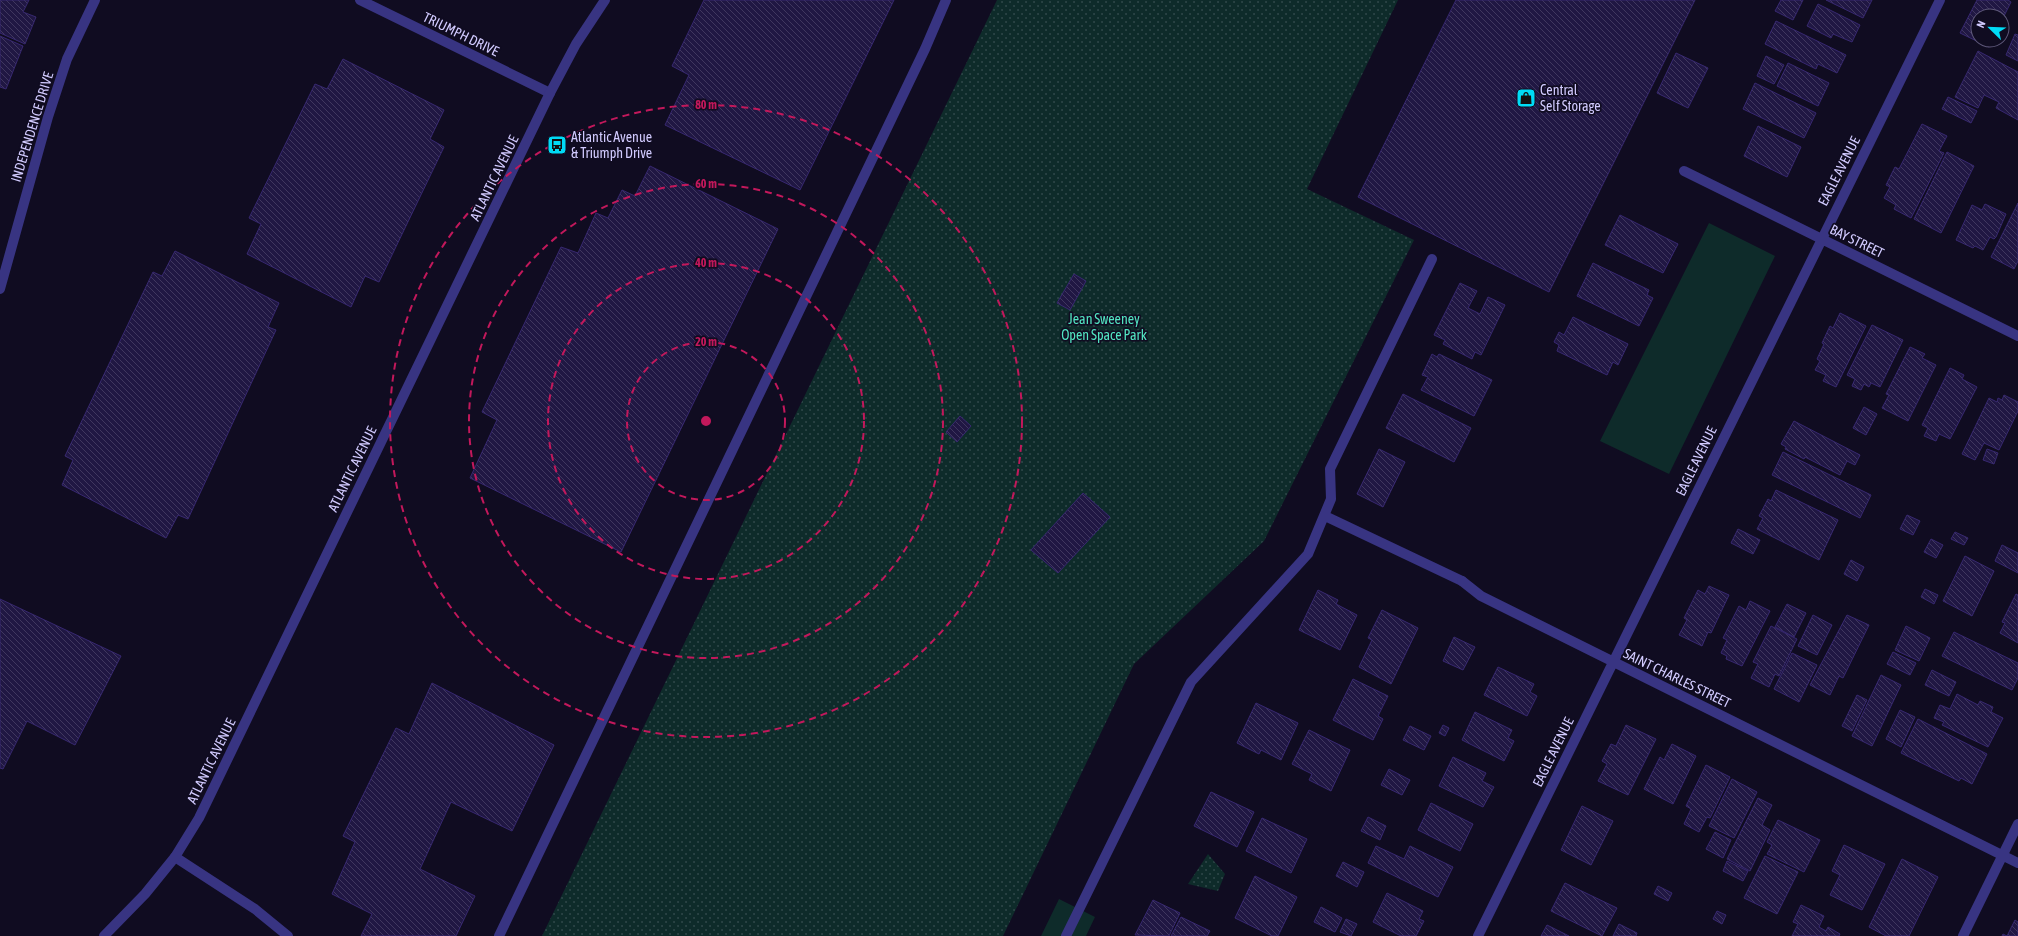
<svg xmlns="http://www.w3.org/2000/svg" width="2018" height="936" viewBox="0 0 2018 936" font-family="'Asap Condensed',sans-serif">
  <defs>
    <pattern id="park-dots" width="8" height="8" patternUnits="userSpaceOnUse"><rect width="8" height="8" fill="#0e2b2a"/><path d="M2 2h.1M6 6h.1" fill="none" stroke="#30484a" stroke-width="1.8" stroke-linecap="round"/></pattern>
    <pattern id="building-back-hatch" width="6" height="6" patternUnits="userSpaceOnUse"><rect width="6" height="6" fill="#201743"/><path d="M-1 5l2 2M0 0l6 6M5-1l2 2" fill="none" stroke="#40375f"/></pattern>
  </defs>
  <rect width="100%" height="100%" fill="#100c21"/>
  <path fill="url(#park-dots)" d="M 997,0 L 1398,0 L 1307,189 L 1414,240 L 1264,541 L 1134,664 L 1003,936 L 542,936 Z
    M 1208,854 L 1225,874 L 1218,891 L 1188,884 Z"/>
  <path fill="#0e2b2a" d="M 1709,223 L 1775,256 L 1669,474 L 1600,441 Z
    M 1059,899 L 1095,917 L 1086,936 L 1041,936 Z"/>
  <path fill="url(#building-back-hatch)" stroke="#372870" d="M 0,0 L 29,0 L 23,12 L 36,17 L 25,44 L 0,33 Z
    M 704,0 L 894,0 L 800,190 L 665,125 L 689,75 L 672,66 Z
    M 1456,0 L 1695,0 L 1549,292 L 1358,197 Z
    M 1781,0 L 1803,0 L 1793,20 L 1775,11 Z
    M 1826,0 L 1872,0 L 1863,18 Z
    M 1977,0 L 2008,0 L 2011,2 L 2002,20 L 2002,16 L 1978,16 L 1978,40 L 1992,40 L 1989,47 L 1960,33 Z
    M 1818,4 L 1860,25 L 1852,42 L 1833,34 L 1831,38 L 1807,26 Z
    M 1776,21 L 1846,55 L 1837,73 L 1818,64 L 1816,69 L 1765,44 Z
    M 2015,34 L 2018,35 L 2018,61 L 2006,55 Z
    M 0,36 L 23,46 L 6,89 L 0,87 Z
    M 1978,51 L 2018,72 L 2018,120 L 1996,108 L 1999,102 L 1984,95 L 1978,108 L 1955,97 Z
    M 1676,53 L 1708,68 L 1688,108 L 1657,93 Z
    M 1766,56 L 1784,65 L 1774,84 L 1757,76 Z
    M 343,59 L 444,110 L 430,139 L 444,147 L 379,282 L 365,276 L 351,307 L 247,254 L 261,224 L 249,218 L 315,84 L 327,89 Z
    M 1788,63 L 1829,83 L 1818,106 L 1777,86 Z
    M 1755,83 L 1816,113 L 1804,138 L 1743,109 Z
    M 1948,97 L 1977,111 L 1971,123 L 1942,109 Z
    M 1922,124 L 1947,136 L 1939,151 L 1944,153 L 1911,218 L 1894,209 L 1896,205 L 1884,198 L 1890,187 L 1886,185 L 1895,167 L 1899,169 Z
    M 1758,126 L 1801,147 L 1787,177 L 1744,156 Z
    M 1947,152 L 1974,166 L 1941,233 L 1914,219 Z
    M 650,166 L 778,229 L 621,552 L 470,478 L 497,420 L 482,412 L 561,247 L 578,253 L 596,213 L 608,218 L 622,190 L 635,196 Z
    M 2018,203 L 2018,261 L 2014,269 L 1991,257 Z
    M 1985,204 L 2006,214 L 1996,237 L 1994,239 L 1990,237 L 1983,250 L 1975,246 L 1973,248 L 1956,240 L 1972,205 L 1982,210 Z
    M 1620,215 L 1678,244 L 1663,273 L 1605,245 Z
    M 175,251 L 279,303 L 268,327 L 276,330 L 188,519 L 178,515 L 166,538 L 62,485 L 73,460 L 65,456 L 153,272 L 162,276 Z
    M 1593,263 L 1649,290 L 1647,295 L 1653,298 L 1639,326 L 1577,296 Z
    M 1074,274 L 1086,281 L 1070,310 L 1057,303 Z
    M 1460,283 L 1477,291 L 1468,308 L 1480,314 L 1488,297 L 1505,305 L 1481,355 L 1475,352 L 1472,359 L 1443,344 L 1445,340 L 1434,335 Z
    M 1840,313 L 1866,326 L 1836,387 L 1823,381 L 1826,375 L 1815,370 L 1820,361 L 1817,359 L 1824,344 L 1822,343 L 1830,326 L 1833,328 Z
    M 1573,317 L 1628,344 L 1618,365 L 1613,362 L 1607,375 L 1557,351 L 1559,345 L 1554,342 L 1559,332 L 1564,335 Z
    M 1872,325 L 1903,340 L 1880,387 L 1871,383 L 1869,387 L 1864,384 L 1861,390 L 1852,386 L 1855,379 L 1847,375 Z
    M 1910,347 L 1925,354 L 1922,358 L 1936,365 L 1908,421 L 1882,408 L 1889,395 L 1886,394 Z
    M 1432,354 L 1437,357 L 1439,354 L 1492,380 L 1474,416 L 1421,390 L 1428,377 L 1422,375 Z
    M 1950,368 L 1964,375 L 1962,379 L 1977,387 L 1950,439 L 1939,434 L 1936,441 L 1924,436 L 1928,428 L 1922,425 Z
    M 1403,394 L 1471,428 L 1454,462 L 1386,428 Z
    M 2004,395 L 2018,402 L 2018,411 L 1999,450 L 1984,443 L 1975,460 L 1962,454 L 1989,398 L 1997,402 L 1998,398 L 2002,400 Z
    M 1864,407 L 1877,414 L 1866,435 L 1853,428 Z
    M 960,416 L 971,426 L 957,442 L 946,432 Z
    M 1794,421 L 1860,455 L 1855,465 L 1847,461 L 1840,475 L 1805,457 L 1804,459 L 1785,449 L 1786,447 L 1781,444 Z
    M 1379,449 L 1405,462 L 1383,507 L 1357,494 Z
    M 1987,449 L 1998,453 L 1994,464 L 1983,460 Z
    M 1783,452 L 1871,495 L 1860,518 L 1772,475 Z
    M 1776,490 L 1838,520 L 1819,560 L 1757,529 L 1763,518 L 1759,516 L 1768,499 L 1771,501 Z
    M 1083,493 L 1110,517 L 1058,573 L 1031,550 Z
    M 1907,515 L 1920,521 L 1913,535 L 1900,529 Z
    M 1738,529 L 1760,540 L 1753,554 L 1731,543 Z
    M 1955,532 L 1968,538 L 1964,545 L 1951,539 Z
    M 1931,539 L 1943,545 L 1936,558 L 1924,552 Z
    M 2002,545 L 2018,553 L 2018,573 L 1995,561 Z
    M 1965,556 L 1994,571 L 1972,616 L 1943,601 Z
    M 1851,560 L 1864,567 L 1857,581 L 1844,574 Z
    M 1709,586 L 1729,595 L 1711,633 L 1708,632 L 1702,646 L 1679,635 L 1687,620 L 1684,618 L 1698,590 L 1705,594 Z
    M 1925,589 L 1938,595 L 1934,604 L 1921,597 Z
    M 1318,590 L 1338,600 L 1336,604 L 1357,615 L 1340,650 L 1299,630 Z
    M 2016,594 L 2018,595 L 2018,643 L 2000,633 L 2005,623 L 2002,622 Z
    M 0,599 L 121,656 L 75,745 L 27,721 L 3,769 L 0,768 Z
    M 1750,601 L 1770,611 L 1742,666 L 1726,659 L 1727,656 L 1721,653 L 1727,640 L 1723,638 L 1739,606 L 1746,610 Z
    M 1787,604 L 1806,613 L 1794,637 L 1775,627 Z
    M 1382,610 L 1418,628 L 1391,684 L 1359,667 L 1372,640 L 1368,638 Z
    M 1813,615 L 1832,625 L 1817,655 L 1798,646 Z
    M 1847,615 L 1869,625 L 1843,678 L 1839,676 L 1830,695 L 1810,685 Z
    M 1771,626 L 1797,639 L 1779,676 L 1775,674 L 1769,687 L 1751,678 L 1758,664 L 1753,662 Z
    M 1906,626 L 1930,638 L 1919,661 L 1895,650 Z
    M 1954,632 L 2018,663 L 2018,678 L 2012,690 L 1942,656 Z
    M 1454,637 L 1475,647 L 1463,670 L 1443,661 Z
    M 1893,652 L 1916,663 L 1910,675 L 1887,664 Z
    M 1792,653 L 1817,665 L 1799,702 L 1774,689 Z
    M 1498,667 L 1534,684 L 1530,692 L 1537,696 L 1527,716 L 1484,695 Z
    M 1932,670 L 1956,682 L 1949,696 L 1925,685 Z
    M 1881,675 L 1901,685 L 1872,746 L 1852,736 Z
    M 1353,679 L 1388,696 L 1378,716 L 1383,719 L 1373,740 L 1333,720 Z
    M 432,683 L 554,745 L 512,831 L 451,802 L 420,869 L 475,896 L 456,936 L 361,936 L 372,914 L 332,894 L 355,842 L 343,836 L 396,728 L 409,734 Z
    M 1957,694 L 1978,705 L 1980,701 L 1993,707 L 1991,712 L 2003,718 L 1988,747 L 1942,725 L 1944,722 L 1934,718 L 1940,705 L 1950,709 Z
    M 1857,695 L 1867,700 L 1852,731 L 1842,726 Z
    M 1256,703 L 1298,723 L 1281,760 L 1261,750 L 1259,754 L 1237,743 Z
    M 1900,710 L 1915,717 L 1901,747 L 1886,739 Z
    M 1475,712 L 1512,730 L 1508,738 L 1514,741 L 1504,761 L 1462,740 Z
    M 1918,719 L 1987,754 L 1972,784 L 1961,778 L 1959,781 L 1901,753 Z
    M 1443,725 L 1449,728 L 1445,736 L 1439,733 Z
    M 1626,725 L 1656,739 L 1628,795 L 1598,781 L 1607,764 L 1602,761 L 1611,744 L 1616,746 Z
    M 1410,726 L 1431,736 L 1424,750 L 1403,740 Z
    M 1309,730 L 1350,750 L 1331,791 L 1309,780 L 1312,774 L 1292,764 Z
    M 1672,744 L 1696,756 L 1673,804 L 1644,789 L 1660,757 L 1664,760 Z
    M 1453,757 L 1486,773 L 1482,781 L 1494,787 L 1483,807 L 1439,786 Z
    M 1706,765 L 1730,777 L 1710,818 L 1707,817 L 1699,832 L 1684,824 L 1691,809 L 1686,806 Z
    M 1389,769 L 1410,780 L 1402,795 L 1381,785 Z
    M 1732,779 L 1757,792 L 1734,838 L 1709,826 Z
    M 1211,792 L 1254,812 L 1237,847 L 1194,826 Z
    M 1758,798 L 1772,805 L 1762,825 L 1770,830 L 1750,871 L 1727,859 Z
    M 1431,803 L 1473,824 L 1460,851 L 1418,830 Z
    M 1582,806 L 1613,821 L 1591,865 L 1561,850 Z
    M 1368,817 L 1386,826 L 1380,840 L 1361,831 Z
    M 1262,818 L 1307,839 L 1291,873 L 1246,851 Z
    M 1778,820 L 1820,840 L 1804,872 L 1767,854 L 1772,845 L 1767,842 Z
    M 1715,832 L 1731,840 L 1723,858 L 1706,849 Z
    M 1844,845 L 1885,864 L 1862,910 L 1830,895 L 1840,875 L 1832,871 Z
    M 1376,846 L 1404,859 L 1410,846 L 1453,867 L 1438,897 L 1368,863 Z
    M 1765,856 L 1798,872 L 1777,914 L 1744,898 Z
    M 1902,859 L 1938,877 L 1909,936 L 1886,936 L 1869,927 Z
    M 1727,861 L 1748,871 L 1743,881 L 1723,871 Z
    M 1343,862 L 1364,872 L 1357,887 L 1336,876 Z
    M 1255,876 L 1297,897 L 1278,936 L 1272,936 L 1235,918 Z
    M 1565,883 L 1617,908 L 1602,936 L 1551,911 Z
    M 1658,886 L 1672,893 L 1668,901 L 1654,894 Z
    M 1387,893 L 1423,911 L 1419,919 L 1424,921 L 1416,936 L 1401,936 L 1373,922 Z
    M 1153,900 L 1180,913 L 1169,936 L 1135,935 Z
    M 1801,905 L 1824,916 L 1819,927 L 1826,931 L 1828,927 L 1840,934 L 1839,936 L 1792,936 L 1798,924 L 1793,922 Z
    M 1321,907 L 1342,918 L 1335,932 L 1314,922 Z
    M 1717,911 L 1726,915 L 1722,924 L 1713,919 Z
    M 1181,917 L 1210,931 L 1207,936 L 1171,936 Z
    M 1346,919 L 1357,924 L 1351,936 L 1340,932 Z
    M 2015,920 L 2018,922 L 2018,936 L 2002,936 L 2003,934 L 2007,936 Z
    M 1619,924 L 1637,933 L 1636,936 L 1613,936 Z
    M 1547,925 L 1569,936 L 1541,936 Z"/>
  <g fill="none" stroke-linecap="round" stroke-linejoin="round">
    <path stroke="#383482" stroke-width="10" d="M 1325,516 L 1462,581
      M 175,857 L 255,909 L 288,936
      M 499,936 L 925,49 L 946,0
      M 1066,936 L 1191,682 L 1308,554 L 1331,499 L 1330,469 L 1432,259"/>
    <path stroke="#383482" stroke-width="10" d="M 360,0 L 550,93
      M 1684,171 L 2018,336
      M 0,289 L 48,117 L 67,59 L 95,0
      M 1462,581 L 1481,596 L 2018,863
      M 1478,936 L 1940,0
      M 1963,936 L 2018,824"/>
    <path stroke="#383482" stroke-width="10" d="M 104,936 L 145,894 L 175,857 L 199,818 L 550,93 L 576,44 L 605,0"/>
  </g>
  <g fill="none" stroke="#c2185b" stroke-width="2" stroke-dasharray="7 5">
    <circle cx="706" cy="421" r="79"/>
    <circle cx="706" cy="421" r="158"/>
    <circle cx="706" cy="421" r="237"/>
    <circle cx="706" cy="421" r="316"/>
  </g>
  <defs>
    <g id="shop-square" transform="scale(1)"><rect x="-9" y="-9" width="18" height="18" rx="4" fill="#00dbf6" stroke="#100c21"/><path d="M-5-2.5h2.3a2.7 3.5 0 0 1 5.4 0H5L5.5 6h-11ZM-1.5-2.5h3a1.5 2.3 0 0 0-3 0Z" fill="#111"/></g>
    <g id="bus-square" transform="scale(1)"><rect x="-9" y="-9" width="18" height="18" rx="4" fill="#00dbf6" stroke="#100c21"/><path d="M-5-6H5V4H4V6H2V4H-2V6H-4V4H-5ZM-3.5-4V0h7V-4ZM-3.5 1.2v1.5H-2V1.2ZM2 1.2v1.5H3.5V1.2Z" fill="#111"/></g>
  </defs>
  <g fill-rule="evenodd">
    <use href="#shop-square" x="1526" y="98"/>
    <use href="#bus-square" x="557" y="145"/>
  </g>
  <g text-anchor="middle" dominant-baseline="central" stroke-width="3.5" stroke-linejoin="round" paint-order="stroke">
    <g font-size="14" fill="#d2cbff" stroke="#100c21">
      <text transform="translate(461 34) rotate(26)">TRIUMPH DRIVE</text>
      <text transform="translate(32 127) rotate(-73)">INDEPENDENCE DRIVE</text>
      <text transform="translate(1839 171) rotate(-63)">EAGLE AVENUE</text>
      <text transform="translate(494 178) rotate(-64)">ATLANTIC AVENUE</text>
      <text transform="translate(1857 241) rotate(26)">BAY STREET</text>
      <text transform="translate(1696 461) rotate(-64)">EAGLE AVENUE</text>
      <text transform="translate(352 469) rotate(-64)">ATLANTIC AVENUE</text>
      <text transform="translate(1677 678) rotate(26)">SAINT CHARLES STREET</text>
      <text transform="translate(1553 752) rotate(-64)">EAGLE AVENUE</text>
      <text transform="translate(211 761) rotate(-64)">ATLANTIC AVENUE</text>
    </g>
    <g font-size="14" fill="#d2cbff" stroke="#100c21" text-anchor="start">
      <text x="1540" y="90">Central<tspan x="1540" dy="16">Self Storage</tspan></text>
      <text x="571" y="137">Atlantic Avenue<tspan x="571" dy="16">&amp; Triumph Drive</tspan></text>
    </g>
    <g font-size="14" fill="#52e5c2" stroke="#100c21">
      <text x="1104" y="319">Jean Sweeney<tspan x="1104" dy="16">Open Space Park</tspan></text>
    </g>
  </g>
  <circle cx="706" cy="421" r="6" fill="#c2185b" stroke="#100c21" stroke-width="2"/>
  <g font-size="12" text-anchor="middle" font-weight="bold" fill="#c2185b" stroke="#100c21" stroke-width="3.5" stroke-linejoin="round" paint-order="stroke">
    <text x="706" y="109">80 m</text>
    <text x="706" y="188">60 m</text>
    <text x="706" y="267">40 m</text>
    <text x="706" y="346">20 m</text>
  </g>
  <g transform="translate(1990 28) rotate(293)"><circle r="19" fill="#100c21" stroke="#5e587a"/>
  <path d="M0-3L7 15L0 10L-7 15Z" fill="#00dbf6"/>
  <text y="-6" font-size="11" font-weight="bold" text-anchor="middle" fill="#d2cbff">N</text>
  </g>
</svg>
